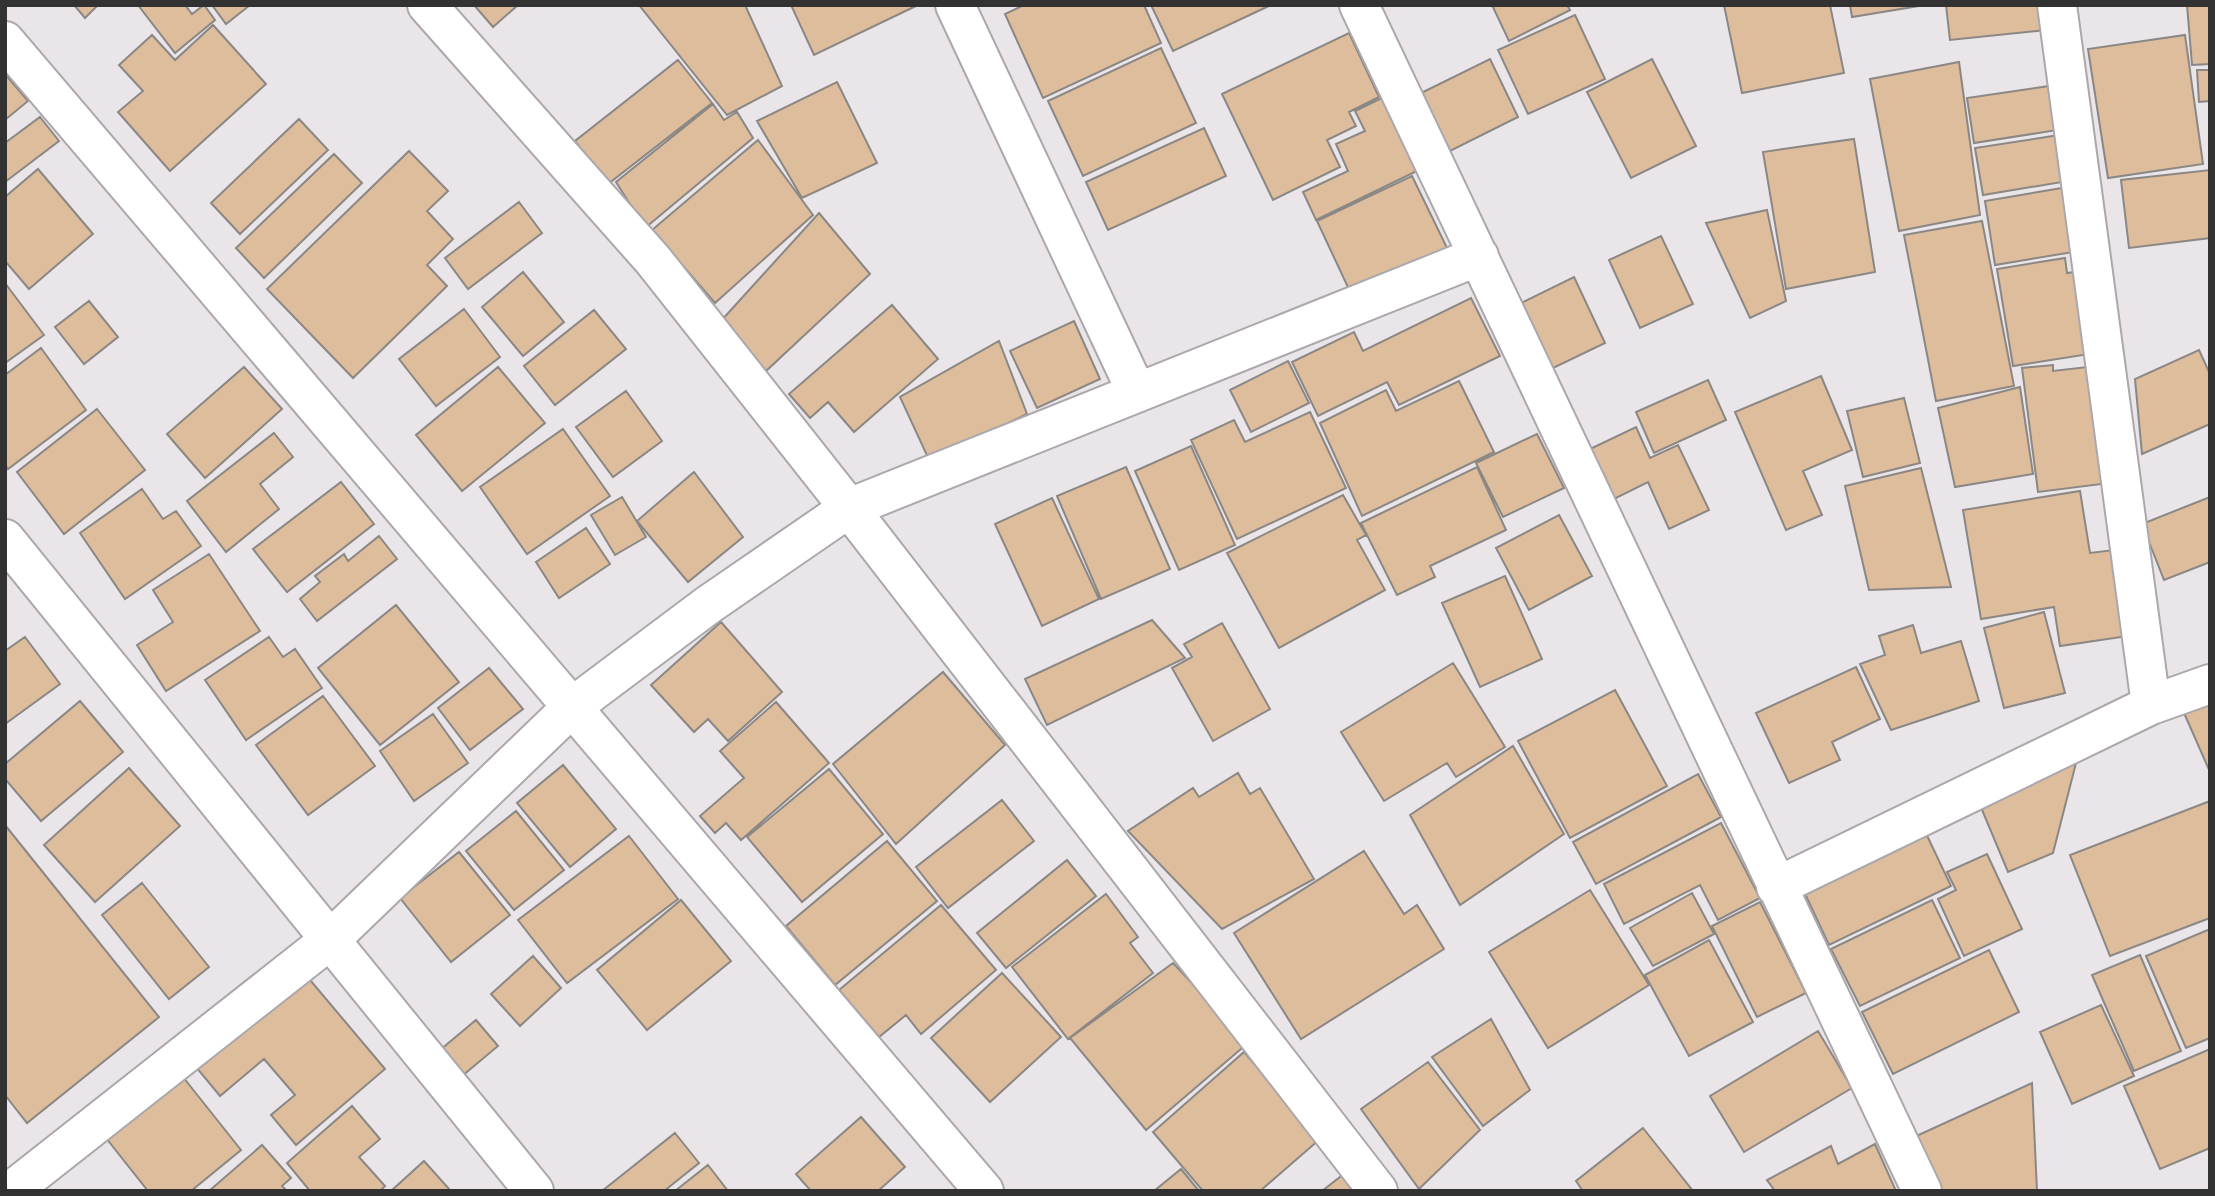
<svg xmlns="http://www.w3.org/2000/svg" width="2215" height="1196" viewBox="0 0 2215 1196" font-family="'IBM Plex Sans',sans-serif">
  <rect width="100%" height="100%" fill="#e9e5e9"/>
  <path fill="#debd9c" stroke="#8b8784" stroke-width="2" d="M 74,5 L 98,5 L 85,18 Z
    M 138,5 L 185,5 L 192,14 L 204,5 L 215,20 L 175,53 Z
    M 212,5 L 250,5 L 226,24 Z
    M 474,5 L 518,5 L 493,27 Z
    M 639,5 L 745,5 L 782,86 L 727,115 Z
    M 791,5 L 918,5 L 814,55 Z
    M 1024,5 L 1144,5 L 1161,43 L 1043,98 L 1005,14 Z
    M 1151,5 L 1271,5 L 1173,51 Z
    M 1492,5 L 1567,5 L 1570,10 L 1509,41 Z
    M 1724,5 L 1830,5 L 1844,73 L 1742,93 Z
    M 1850,5 L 1925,5 L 1852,17 Z
    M 1946,5 L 2053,5 L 2055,29 L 1950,40 Z
    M 2187,5 L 2210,5 L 2210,64 L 2192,65 Z
    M 1575,15 L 1605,79 L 1528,114 L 1498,50 Z
    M 213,25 L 266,84 L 170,171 L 118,112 L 143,91 L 119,65 L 152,35 L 175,60 Z
    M 1349,33 L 1379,97 L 1349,112 L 1356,126 L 1327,140 L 1340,167 L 1273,200 L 1222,94 Z
    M 2185,35 L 2203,164 L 2108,178 L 2088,49 Z
    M 1161,48 L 1196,123 L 1083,176 L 1048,101 Z
    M 1490,59 L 1518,117 L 1440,156 L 1411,98 Z
    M 1652,59 L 1696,146 L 1631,178 L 1587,92 Z
    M 678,60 L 712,103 L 608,184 L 575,141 Z
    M 1959,62 L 1980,215 L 1899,231 L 1870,79 Z
    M 2197,70 L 2210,70 L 2210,101 L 2199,102 Z
    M 5,74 L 28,101 L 5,120 Z
    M 837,82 L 877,163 L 802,198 L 757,121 Z
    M 2063,84 L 2070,128 L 1974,143 L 1967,98 Z
    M 1386,96 L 1421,169 L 1316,220 L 1303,192 L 1348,171 L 1336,144 L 1365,131 L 1355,111 Z
    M 713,104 L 724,120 L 737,112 L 753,138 L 645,228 L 616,182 Z
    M 40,117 L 59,141 L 5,182 L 5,143 Z
    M 299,119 L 328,150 L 240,234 L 211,203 Z
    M 1204,128 L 1226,176 L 1108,230 L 1086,182 Z
    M 2066,134 L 2074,180 L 1983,195 L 1975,148 Z
    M 1854,139 L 1875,272 L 1786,289 L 1763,152 Z
    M 758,140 L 813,215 L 715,303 L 652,230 Z
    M 409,151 L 448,191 L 427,211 L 453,239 L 427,265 L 447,286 L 353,378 L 267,289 Z
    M 334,154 L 362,183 L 264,278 L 236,248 Z
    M 38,169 L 93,234 L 29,289 L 5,261 L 5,197 Z
    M 2210,170 L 2210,238 L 2129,248 L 2121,180 Z
    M 1412,176 L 1449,252 L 1353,298 L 1317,221 Z
    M 2074,186 L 2085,250 L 1995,265 L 1985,201 Z
    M 519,202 L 542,233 L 468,289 L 445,258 Z
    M 1767,210 L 1786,301 L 1750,318 L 1706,223 Z
    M 819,213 L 870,274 L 766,371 L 720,322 Z
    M 1982,221 L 2014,386 L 1936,401 L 1904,235 Z
    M 1661,236 L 1693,304 L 1640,328 L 1609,260 Z
    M 2065,258 L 2067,273 L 2089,270 L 2102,352 L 2013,366 L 1997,269 Z
    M 523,272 L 564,322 L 523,356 L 482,307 Z
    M 1574,277 L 1605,343 L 1549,370 L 1517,305 Z
    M 5,283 L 44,335 L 5,363 Z
    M 1471,298 L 1500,356 L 1399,405 L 1387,382 L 1318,416 L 1292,362 L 1354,332 L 1363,351 Z
    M 89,301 L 118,337 L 84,364 L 55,327 Z
    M 892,305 L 938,359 L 854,432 L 828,402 L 810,418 L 789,394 Z
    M 464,309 L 500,357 L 436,406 L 399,359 Z
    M 594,310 L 626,349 L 555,405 L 524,366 Z
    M 1074,321 L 1100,379 L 1037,408 L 1010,351 Z
    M 999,341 L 1027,414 L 930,462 L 900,397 Z
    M 41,348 L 86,410 L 8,469 L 5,465 L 5,375 Z
    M 2199,350 L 2210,374 L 2210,424 L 2142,454 L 2135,379 Z
    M 1288,361 L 1309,403 L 1251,432 L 1230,390 Z
    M 2053,365 L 2053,371 L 2096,366 L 2110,483 L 2038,492 L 2022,368 Z
    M 244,367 L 282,409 L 205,478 L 167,434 Z
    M 498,367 L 545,423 L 462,491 L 416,435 Z
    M 1821,376 L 1852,450 L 1803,471 L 1822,515 L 1786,530 L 1735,412 Z
    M 1708,380 L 1726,420 L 1654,453 L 1636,412 Z
    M 1459,381 L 1494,452 L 1362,516 L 1320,423 L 1386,390 L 1396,411 Z
    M 2020,387 L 2033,474 L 1955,487 L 1938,408 Z
    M 626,391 L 662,441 L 613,477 L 576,427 Z
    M 1904,398 L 1920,463 L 1863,477 L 1847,411 Z
    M 97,409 L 145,470 L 64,534 L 17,472 Z
    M 1310,412 L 1346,488 L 1237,539 L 1191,440 L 1234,420 L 1245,442 Z
    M 1636,427 L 1650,458 L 1678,445 L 1709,510 L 1669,529 L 1648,482 L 1612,500 L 1588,450 Z
    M 563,429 L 610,496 L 527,554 L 480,487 Z
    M 274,433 L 293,457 L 260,484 L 279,509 L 226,552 L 187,501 Z
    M 1537,434 L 1564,488 L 1503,517 L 1476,463 Z
    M 1191,446 L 1235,545 L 1179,570 L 1135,471 Z
    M 1126,467 L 1170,569 L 1101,599 L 1057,496 Z
    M 1477,467 L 1506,530 L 1430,566 L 1435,577 L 1397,595 L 1361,523 Z
    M 1921,468 L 1951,587 L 1869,590 L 1845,486 Z
    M 694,472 L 743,537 L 688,582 L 637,521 Z
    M 341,482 L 374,524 L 287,592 L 253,549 Z
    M 142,489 L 163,519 L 176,511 L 201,546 L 125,599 L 80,533 Z
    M 2080,491 L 2090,553 L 2114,550 L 2128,636 L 2060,646 L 2054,607 L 1981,619 L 1963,510 Z
    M 1343,495 L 1366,535 L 1357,540 L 1385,590 L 1279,648 L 1227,553 Z
    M 622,497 L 646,537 L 615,555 L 591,515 Z
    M 2210,497 L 2210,562 L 2164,580 L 2142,524 Z
    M 1052,498 L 1099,599 L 1042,626 L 995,524 Z
    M 1559,515 L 1592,576 L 1529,610 L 1496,548 Z
    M 586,528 L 610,564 L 559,598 L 536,562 Z
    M 379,536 L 397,559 L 317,621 L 300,599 L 320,582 L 315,576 L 344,554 L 348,561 Z
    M 209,554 L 260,631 L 166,691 L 137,645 L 173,622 L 153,590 Z
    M 1505,576 L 1542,659 L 1480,687 L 1442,603 Z
    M 396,605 L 459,682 L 380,745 L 318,668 Z
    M 2044,612 L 2065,693 L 2004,708 L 1984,628 Z
    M 1152,620 L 1185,658 L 1047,725 L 1025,679 Z
    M 721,622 L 782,692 L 728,741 L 708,719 L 694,732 L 651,685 Z
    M 1222,623 L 1270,709 L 1213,741 L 1172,668 L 1192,657 L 1184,644 Z
    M 1913,625 L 1921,653 L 1961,641 L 1979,701 L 1891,730 L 1860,664 L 1885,655 L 1879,636 Z
    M 25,637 L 60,684 L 5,724 L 5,651 Z
    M 269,637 L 283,657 L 295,649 L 322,688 L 246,740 L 205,680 Z
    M 1453,663 L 1505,747 L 1456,777 L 1447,763 L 1384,801 L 1341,732 Z
    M 1856,667 L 1880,719 L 1832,742 L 1840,760 L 1789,783 L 1756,713 Z
    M 489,668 L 523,709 L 470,750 L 438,708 Z
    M 943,672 L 1005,745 L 896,844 L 833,764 Z
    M 1615,690 L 1667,786 L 1570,838 L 1518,741 Z
    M 323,696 L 375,766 L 308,815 L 256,745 Z
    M 80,701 L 123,752 L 41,821 L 5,779 L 5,764 Z
    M 776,702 L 829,763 L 741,840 L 726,823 L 715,833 L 700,816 L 744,778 L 720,751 Z
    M 2210,703 L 2210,772 L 2184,713 Z
    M 433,714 L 468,763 L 414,801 L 380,751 Z
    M 1513,746 L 1564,834 L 1460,905 L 1410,815 Z
    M 2076,763 L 2053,853 L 2008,872 L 1980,805 Z
    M 563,765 L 616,829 L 570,867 L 517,803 Z
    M 129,768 L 180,826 L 95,902 L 44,845 Z
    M 829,769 L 883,834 L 802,902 L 747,837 Z
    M 1238,773 L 1250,794 L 1260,788 L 1314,879 L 1222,929 L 1128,831 L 1193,788 L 1199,797 Z
    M 1698,774 L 1721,817 L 1596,884 L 1573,842 Z
    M 1002,800 L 1034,841 L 948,908 L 916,867 Z
    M 2210,801 L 2210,918 L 2110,956 L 2070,855 Z
    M 516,811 L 564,870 L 514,910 L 466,851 Z
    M 1721,823 L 1760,898 L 1718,920 L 1700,885 L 1624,924 L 1604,884 Z
    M 5,825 L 159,1017 L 27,1123 L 5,1095 Z
    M 1922,825 L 1951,886 L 1829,945 L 1800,883 Z
    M 629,836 L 678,899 L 567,983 L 518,920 Z
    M 887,841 L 937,901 L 835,985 L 786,926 Z
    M 1364,851 L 1404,914 L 1417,905 L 1444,949 L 1301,1039 L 1234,933 Z
    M 459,852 L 510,915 L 451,962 L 400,898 Z
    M 1987,854 L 2022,929 L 1964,956 L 1938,899 L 1956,890 L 1947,872 Z
    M 1067,860 L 1096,896 L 1006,968 L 977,933 Z
    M 142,883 L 209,967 L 169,999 L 102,915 Z
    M 1590,890 L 1649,985 L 1548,1048 L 1489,952 Z
    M 1692,893 L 1714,934 L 1653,966 L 1630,928 Z
    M 1106,894 L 1138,937 L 1130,943 L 1153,973 L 1068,1039 L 1012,967 Z
    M 681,900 L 731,961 L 647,1030 L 597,970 Z
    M 1932,900 L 1960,958 L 1860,1006 L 1831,949 Z
    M 1760,902 L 1806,993 L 1757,1017 L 1712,926 Z
    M 941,905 L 996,970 L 921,1034 L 906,1015 L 879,1037 L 839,990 Z
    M 2210,929 L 2210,1038 L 2186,1048 L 2146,956 Z
    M 1709,940 L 1753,1022 L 1689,1056 L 1645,975 Z
    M 1989,950 L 2019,1012 L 1893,1074 L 1862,1012 Z
    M 2140,955 L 2181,1051 L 2134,1071 L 2092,975 Z
    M 533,956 L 561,988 L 520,1026 L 491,994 Z
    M 1173,963 L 1248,1043 L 1146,1130 L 1070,1038 Z
    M 1002,973 L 1061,1037 L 990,1102 L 931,1038 Z
    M 305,974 L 385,1069 L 296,1145 L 271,1115 L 295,1095 L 264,1059 L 220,1096 L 191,1061 Z
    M 2101,1005 L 2134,1076 L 2072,1104 L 2040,1032 Z
    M 1491,1019 L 1530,1090 L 1483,1126 L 1432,1057 Z
    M 476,1020 L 498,1046 L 456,1081 L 434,1055 Z
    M 1818,1031 L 1852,1088 L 1744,1152 L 1710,1096 Z
    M 2210,1049 L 2210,1148 L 2160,1169 L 2124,1086 Z
    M 1244,1052 L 1320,1139 L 1260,1191 L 1203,1191 L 1153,1132 Z
    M 1428,1062 L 1480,1130 L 1419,1189 L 1361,1109 Z
    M 183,1077 L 241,1150 L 191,1191 L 148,1191 L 106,1138 Z
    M 2032,1083 L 2037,1191 L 1938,1191 L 1912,1138 Z
    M 352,1106 L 380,1139 L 359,1157 L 385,1186 L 380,1191 L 310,1191 L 287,1163 Z
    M 861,1117 L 905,1167 L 878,1191 L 811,1191 L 796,1174 Z
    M 1643,1128 L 1693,1191 L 1583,1191 L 1576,1181 Z
    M 675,1133 L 699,1163 L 664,1191 L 602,1191 Z
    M 1875,1144 L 1896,1191 L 1775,1191 L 1767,1180 L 1831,1146 L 1838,1164 Z
    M 262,1145 L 291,1178 L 282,1186 L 287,1191 L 209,1191 Z
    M 424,1161 L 450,1190 L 391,1191 Z
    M 708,1165 L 728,1191 L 675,1191 Z
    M 1181,1169 L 1199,1191 L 1154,1191 Z
    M 1349,1170 L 1365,1191 L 1322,1191 Z"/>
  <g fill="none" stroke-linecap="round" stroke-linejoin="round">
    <g stroke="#aba7ab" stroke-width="42">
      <path id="street" d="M 427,5 L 653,260 L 849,508 L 1378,1191
        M 955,5 L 1137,393
        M 1359,5 L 1922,1191
        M 2057,5 L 2151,705
        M 5,41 L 984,1191
        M 5,539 L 534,1191
        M 1776,887 L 2151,705 L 2210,684
        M 11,1191 L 331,939 L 572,707 L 708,605 L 849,508 L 1479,256"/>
    </g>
    <use href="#street" stroke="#fff" stroke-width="38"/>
  </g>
  <rect width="2215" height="1196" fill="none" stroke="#333233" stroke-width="14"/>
</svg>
